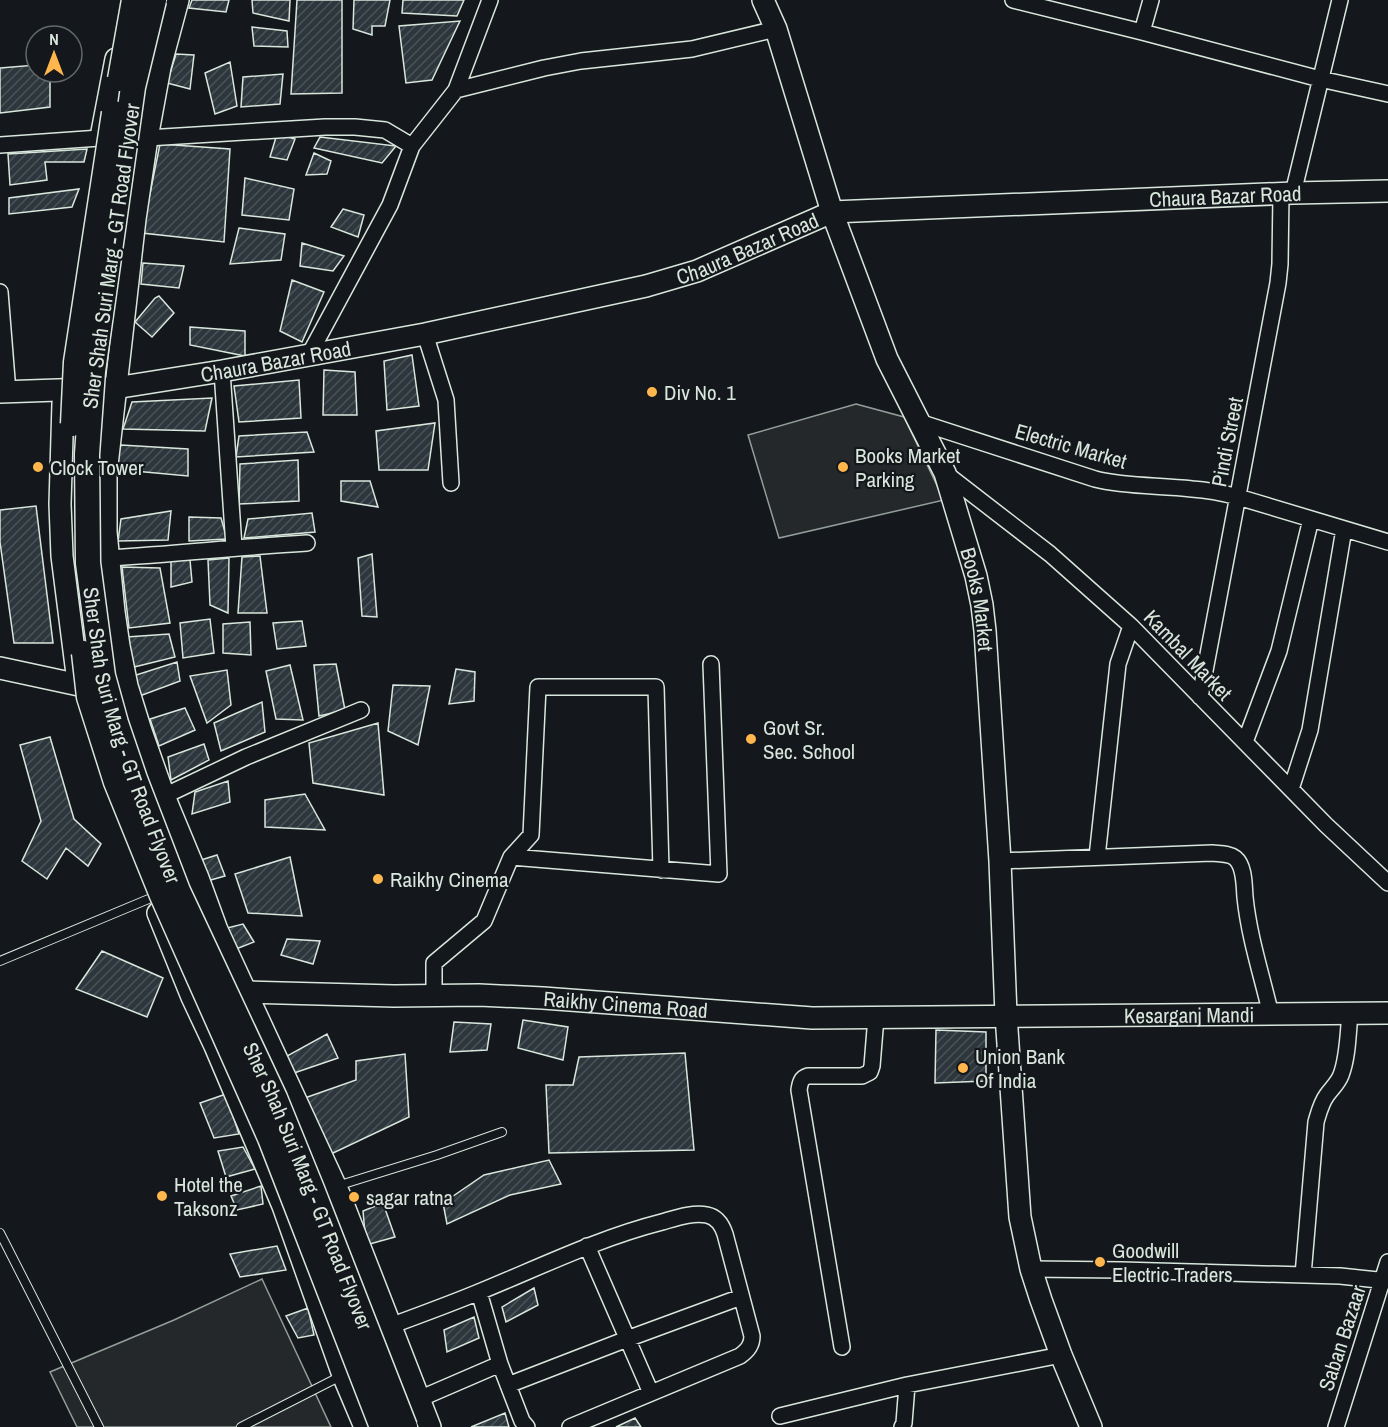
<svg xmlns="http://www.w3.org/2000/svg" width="1388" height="1427" viewBox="0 0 1388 1427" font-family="'Archivo Narrow',sans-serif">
  <defs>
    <pattern id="building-hatch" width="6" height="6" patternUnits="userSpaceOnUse" patternTransform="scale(1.5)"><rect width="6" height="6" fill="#2c363c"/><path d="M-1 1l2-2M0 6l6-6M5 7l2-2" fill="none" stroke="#4a5358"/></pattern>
  </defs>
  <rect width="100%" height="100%" fill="#14181c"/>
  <path fill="#24282b" stroke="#939e99" stroke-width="1.5" d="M 856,404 L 904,417 L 944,500 L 779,538 L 748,435 Z
    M 262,1279 L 331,1427 L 77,1427 L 50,1372 L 174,1320 Z"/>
  <path fill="url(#building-hatch)" stroke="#d8e6dc" stroke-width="1.5" d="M 192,0 L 229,0 L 226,12 L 189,8 Z
    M 252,0 L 290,0 L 289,21 L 253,13 Z
    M 297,0 L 342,0 L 342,93 L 291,94 Z
    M 354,0 L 390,0 L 385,26 L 372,26 L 372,35 L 353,29 Z
    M 403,0 L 464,0 L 457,16 L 402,13 Z
    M 460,21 L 432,80 L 406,83 L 399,26 Z
    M 252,27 L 287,31 L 288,47 L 254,46 Z
    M 176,54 L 194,55 L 190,89 L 167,83 Z
    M 230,62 L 237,106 L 215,114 L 205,73 Z
    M 36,65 L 36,72 L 50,72 L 50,107 L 0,113 L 0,68 Z
    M 283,74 L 280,104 L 241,107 L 243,77 Z
    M 277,134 L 295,139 L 287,160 L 270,157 Z
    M 320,137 L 396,146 L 382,163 L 314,148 Z
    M 160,144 L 230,149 L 224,242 L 142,233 Z
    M 87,149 L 84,162 L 45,162 L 47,180 L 10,185 L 8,154 Z
    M 314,153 L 331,161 L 327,174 L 306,175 Z
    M 245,178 L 294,189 L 289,220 L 242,215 Z
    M 79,189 L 72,207 L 9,214 L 9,198 Z
    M 343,209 L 364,215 L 358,237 L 331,227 Z
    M 239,228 L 285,234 L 281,260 L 230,264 Z
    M 302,243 L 344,256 L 333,271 L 300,266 Z
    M 143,263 L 184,266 L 179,288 L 141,284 Z
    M 292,280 L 324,292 L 302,342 L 280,331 Z
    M 159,296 L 174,313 L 152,337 L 135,322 L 155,298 Z
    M 190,327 L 245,331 L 245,356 L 190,345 Z
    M 412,355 L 419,406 L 387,410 L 384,361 Z
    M 324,370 L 355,372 L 357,415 L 323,415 Z
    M 299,380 L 301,418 L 239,422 L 234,386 Z
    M 212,398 L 205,431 L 123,429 L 132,402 Z
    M 435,423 L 428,470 L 379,470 L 376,431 Z
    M 307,432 L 314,452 L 236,457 L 239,436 Z
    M 121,445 L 188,449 L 188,476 L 113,469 Z
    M 298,460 L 299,501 L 239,504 L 240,464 Z
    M 341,481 L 370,481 L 378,507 L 341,501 Z
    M 36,506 L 53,643 L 14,643 L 0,542 L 0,510 Z
    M 171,511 L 168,540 L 118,541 L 121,519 Z
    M 312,513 L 315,532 L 244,538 L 248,519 Z
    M 189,517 L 221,518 L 227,539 L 189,541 Z
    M 372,554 L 377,617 L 362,616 L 358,558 Z
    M 260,556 L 267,613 L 238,613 L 242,557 Z
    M 229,558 L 228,613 L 210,605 L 208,560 Z
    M 171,560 L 190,560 L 192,582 L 171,587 Z
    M 122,567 L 160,568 L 170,623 L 129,628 Z
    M 210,619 L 214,653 L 183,658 L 180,623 Z
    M 302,621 L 306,646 L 277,649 L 273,623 Z
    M 250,622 L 251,655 L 223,653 L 223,624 Z
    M 169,634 L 175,657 L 130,668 L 127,637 Z
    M 177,662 L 180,681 L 137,697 L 133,676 Z
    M 336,664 L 345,710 L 319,716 L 314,665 Z
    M 290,665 L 303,720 L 276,719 L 266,671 Z
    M 456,669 L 475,672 L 474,701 L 449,704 Z
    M 227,670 L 231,705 L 207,723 L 190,676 Z
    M 393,685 L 430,686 L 418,745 L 388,731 Z
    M 262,702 L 265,732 L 221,751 L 214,723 Z
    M 185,708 L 195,730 L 159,746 L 150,719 Z
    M 378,723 L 384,795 L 313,783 L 309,743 Z
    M 50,737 L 74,819 L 101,844 L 88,866 L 66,848 L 47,879 L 22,861 L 41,821 L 20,745 Z
    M 204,744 L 209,760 L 171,780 L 168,757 Z
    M 228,781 L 230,802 L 192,814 L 195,792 Z
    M 305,794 L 325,830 L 265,827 L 265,800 Z
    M 217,855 L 225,876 L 207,881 L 198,861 Z
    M 290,857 L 302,916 L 248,913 L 235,874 Z
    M 243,924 L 254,942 L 236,949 L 227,928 Z
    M 287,939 L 320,941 L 313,964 L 281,955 Z
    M 102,951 L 163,978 L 147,1017 L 76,989 Z
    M 523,1020 L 568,1027 L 563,1060 L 518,1048 Z
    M 454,1022 L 491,1024 L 487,1050 L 450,1052 Z
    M 936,1030 L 986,1032 L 986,1081 L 935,1083 Z
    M 327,1034 L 338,1058 L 294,1073 L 287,1056 Z
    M 685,1053 L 694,1150 L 549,1153 L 546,1085 L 573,1085 L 579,1057 Z
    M 405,1054 L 409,1117 L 331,1154 L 302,1099 L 356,1080 L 356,1061 Z
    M 226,1094 L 239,1134 L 214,1138 L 200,1103 Z
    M 243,1147 L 255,1169 L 226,1177 L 218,1151 Z
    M 549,1160 L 561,1184 L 510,1195 L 447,1224 L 443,1203 L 484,1175 Z
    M 261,1186 L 263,1204 L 237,1210 L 231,1196 Z
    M 383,1203 L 395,1237 L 366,1245 L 363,1211 Z
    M 277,1246 L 286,1270 L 240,1277 L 230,1254 Z
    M 534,1288 L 538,1305 L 506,1322 L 502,1307 Z
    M 308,1308 L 314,1335 L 298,1338 L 286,1316 Z
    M 474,1317 L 479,1338 L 447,1352 L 444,1330 Z
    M 505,1413 L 509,1427 L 471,1427 Z
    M 635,1418 L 641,1427 L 616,1427 Z"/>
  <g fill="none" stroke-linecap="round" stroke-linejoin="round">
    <g stroke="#d8e6dc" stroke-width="10">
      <path id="lane" d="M 0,961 L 151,898
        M 337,1186 L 437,1155 L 502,1132
        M 0,1233 L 99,1427
        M 241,1427 L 341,1376"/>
    </g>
    <g stroke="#d8e6dc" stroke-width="18">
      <path id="street" d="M 1013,0 L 1142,32 L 1320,79 L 1388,94
        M 1142,32 L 1151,0
        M 456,90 L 544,68 L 581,61 L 692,49 L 776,29
        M 147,138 L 325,127 L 355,127 L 385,130 L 412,146
        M 0,145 L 100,138
        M 1293,193 L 1340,0
        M 0,292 L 8,392
        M 425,334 L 446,400 L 451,483
        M 309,355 L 390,205 L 412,146 L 456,90 L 490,0
        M 222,371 L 234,547
        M 919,422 L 1095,479 C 1127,487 1160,485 1192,489 C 1208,490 1223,493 1238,497 L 1388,542
        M 945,473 L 1050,554 L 1131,626 L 1326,825 L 1388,883
        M 109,558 C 175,554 241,547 307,543
        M 1200,697 L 1278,283 L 1280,264 L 1281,194
        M 1245,742 L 1279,651 L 1311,519
        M 1291,789 L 1310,730 L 1344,529
        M 164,796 L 246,757 L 361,710
        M 511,857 L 719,874 L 711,664
        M 1097,857 L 1118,664 L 1131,626
        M 1000,861 L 1212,853 C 1219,854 1229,853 1235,858 C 1245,866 1244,886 1245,897 C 1249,937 1262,976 1271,1015
        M 434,996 L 434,963 L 484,921 L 511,857 L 531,835 L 538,687 L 656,687 L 661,870
        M 587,1246 L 651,1393
        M 1031,1269 L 1121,1270 L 1340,1276 L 1388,1281
        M 1303,1275 L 1316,1122 C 1319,1112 1321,1103 1327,1095 C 1332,1088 1338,1083 1341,1075 C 1348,1057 1348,1033 1350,1013
        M 479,1292 L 500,1364 L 522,1421 L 527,1427
        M 390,1326 C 420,1315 450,1304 479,1292 C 540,1267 599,1238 662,1222 C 676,1218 693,1212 707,1215 C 717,1217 722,1225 725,1234 L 752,1336 C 752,1345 748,1350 740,1356 L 570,1427
        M 842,1347 L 799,1090 C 800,1083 801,1078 808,1076 L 862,1076 L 870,1072 L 872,1066 L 876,1017
        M 508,1385 L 627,1339 L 741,1297
        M 419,1399 L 500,1364
        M 780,1416 L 907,1385 L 1061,1355
        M 902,1427 L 904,1423 L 907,1385
        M 1336,1427 L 1388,1262"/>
    </g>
    <g stroke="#d8e6dc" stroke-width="24">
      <g id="secondary">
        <path d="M 178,0 L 160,67 L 147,138 L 135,219 L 106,474 L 106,532 L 114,612 L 119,646 L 127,686 L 141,731 L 164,796 L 198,878 L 217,930 L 340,1196 L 430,1427"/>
        <path id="s1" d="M 763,0 L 776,29 L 832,212 L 887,359 L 945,473 L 976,576 L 982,605 L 985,631 L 1000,861 L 1006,1015 L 1020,1217 L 1031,1269 L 1041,1300 L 1061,1355 L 1091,1427"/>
        <path d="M 102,132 L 116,59"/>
        <path id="s2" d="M 0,392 L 115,388 L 222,371 L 425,334 L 646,286 L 697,271 L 832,212 L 1293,193 L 1388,191"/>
        <path d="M 63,403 L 60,504 L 62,556 L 77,674"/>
        <path d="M 0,668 L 79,685 L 94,685"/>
        <path d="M 158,913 L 192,997 L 215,1046 L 283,1206 L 343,1375 L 365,1427"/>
        <path id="s3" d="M 245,992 L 394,996 L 479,995 L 543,998 L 812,1018 L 1388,1013"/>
      </g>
    </g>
    <use href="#lane" stroke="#14181c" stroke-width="8"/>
    <use href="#street" stroke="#14181c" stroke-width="15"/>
    <use href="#secondary" stroke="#14181c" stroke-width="21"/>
    <g stroke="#d8e6dc" stroke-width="27" stroke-linecap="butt">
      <g id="primary-bridge">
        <path id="s4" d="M 154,0 L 133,87 L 93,371 L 87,454 L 88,563 L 103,676 L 116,723 L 135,779 L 178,891 L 275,1098 L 312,1189 L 405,1427"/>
        <path d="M 120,79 L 134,0"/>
        <path d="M 73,424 L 76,362 L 114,113"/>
        <path d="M 84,653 L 89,697 L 116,782 L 161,893 L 270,1138 L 382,1427"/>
      </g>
    </g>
    <use href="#primary-bridge" stroke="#14181c" stroke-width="24"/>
  </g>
  <g fill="#ffb74d" stroke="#14181c" stroke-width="2">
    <circle cx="652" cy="392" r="6"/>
    <circle cx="38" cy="467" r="6"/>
    <circle cx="843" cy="467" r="6"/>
    <circle cx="751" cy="739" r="6"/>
    <circle cx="378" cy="879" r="6"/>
    <circle cx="963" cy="1068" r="6"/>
    <circle cx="162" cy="1196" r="6"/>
    <circle cx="354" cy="1197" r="6"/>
    <circle cx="1100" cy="1262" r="6"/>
  </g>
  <g text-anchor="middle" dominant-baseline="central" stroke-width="4.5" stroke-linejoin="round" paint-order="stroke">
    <g font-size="21" fill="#d8e6dc" stroke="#14181c">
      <text stroke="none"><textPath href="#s2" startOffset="1250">Chaura Bazar Road</textPath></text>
      <text stroke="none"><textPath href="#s2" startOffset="764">Chaura Bazar Road</textPath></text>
      <text transform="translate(111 256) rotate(-82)">Sher Shah Suri Marg - GT Road Flyover</text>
      <text stroke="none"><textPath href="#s2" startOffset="278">Chaura Bazar Road</textPath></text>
      <text transform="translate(1227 442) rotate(-79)">Pindi Street</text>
      <text transform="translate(1071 446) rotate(16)">Electric Market</text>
      <text stroke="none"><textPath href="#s1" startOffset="639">Books Market</textPath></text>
      <text transform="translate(1188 655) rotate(46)">Kambal Market</text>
      <text stroke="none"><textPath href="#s4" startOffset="747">Sher Shah Suri Marg - GT Road Flyover</textPath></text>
      <text stroke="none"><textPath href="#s3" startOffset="381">Raikhy Cinema Road</textPath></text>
      <text stroke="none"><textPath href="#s3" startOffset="945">Kesarganj Mandi</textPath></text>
      <text stroke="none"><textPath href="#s4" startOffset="1233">Sher Shah Suri Marg - GT Road Flyover</textPath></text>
      <text transform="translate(1342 1338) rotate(-72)">Saban Bazaar</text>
    </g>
    <g font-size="21" fill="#d8e6dc" stroke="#14181c" text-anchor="start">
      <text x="664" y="392">Div No. 1</text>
      <text x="855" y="455">Books Market<tspan x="855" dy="24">Parking</tspan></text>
      <text x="50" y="467">Clock Tower</text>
      <text x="763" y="727">Govt Sr.<tspan x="763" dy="24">Sec. School</tspan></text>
      <text x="390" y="879">Raikhy Cinema</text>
      <text x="975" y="1056">Union Bank<tspan x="975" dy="24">Of India</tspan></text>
      <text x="174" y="1184">Hotel the<tspan x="174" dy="24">Taksonz</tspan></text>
      <text x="366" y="1197">sagar ratna</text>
      <text x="1112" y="1250">Goodwill<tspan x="1112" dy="24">Electric Traders</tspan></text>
    </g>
  </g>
  <g transform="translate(54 54)"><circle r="28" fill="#14181c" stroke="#626a69" stroke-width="1.5"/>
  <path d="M0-4.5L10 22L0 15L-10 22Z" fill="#ffb74d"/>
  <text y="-9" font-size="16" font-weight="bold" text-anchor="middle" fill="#d8e6dc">N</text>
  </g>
</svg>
